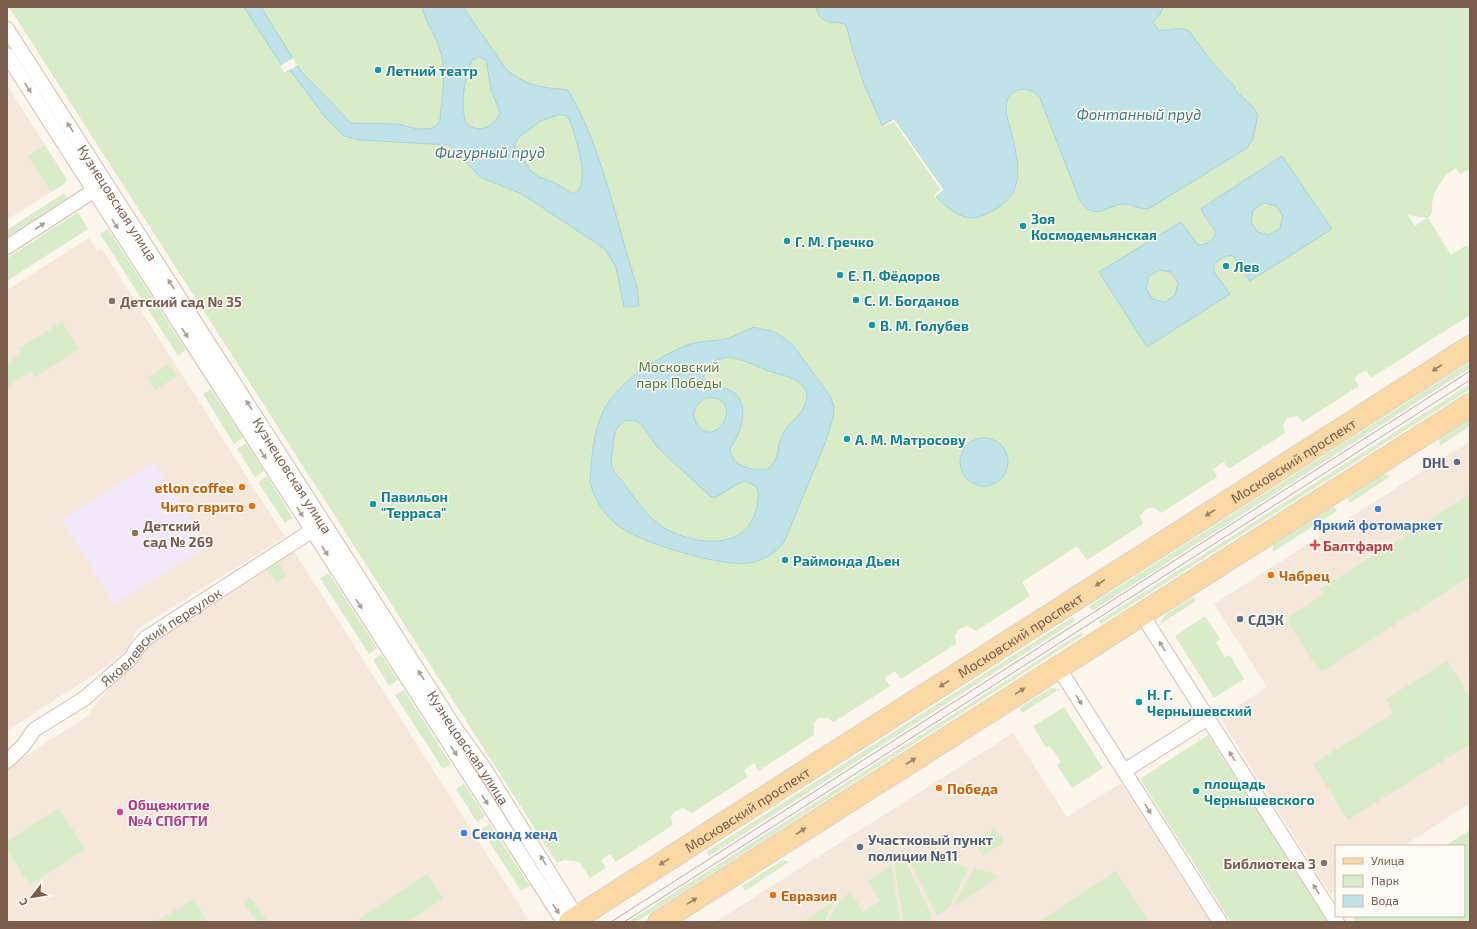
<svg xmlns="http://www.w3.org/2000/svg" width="1477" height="929" viewBox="0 0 1477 929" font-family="'Exo 2',sans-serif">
  <rect width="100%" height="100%" fill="#fdf6ec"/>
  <path fill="#f5e8da" d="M 7,85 L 66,178 L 65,183 L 7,220 Z
    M 89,238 L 97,251 L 102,249 L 285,537 L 136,630 L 130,647 L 106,667 L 7,731 L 7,290 Z
    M 1470,441 L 1470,803 L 1404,846 L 1336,846 L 1336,890 L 1330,894 L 1220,718 L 1267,687 L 1214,604 Z
    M 292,548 L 528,919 L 523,922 L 7,922 L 7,768 L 86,717 L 147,642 Z
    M 1013,733 L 1067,817 L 1121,783 L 1210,922 L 715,922 Z"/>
  <path fill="#f3e8fa" d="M 154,462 L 208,546 L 115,604 L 62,520 Z"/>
  <path fill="#d8ecc9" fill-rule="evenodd" d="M 9,7 L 1470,7 L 1470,169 L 1460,174 L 1456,168 C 1443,176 1434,188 1432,204 C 1432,211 1433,213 1428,218 L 1451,255 L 1465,246 L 1470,247 L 1470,315 L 1371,378 L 1366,370 L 1354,378 L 1359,386 L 1303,422 L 1297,416 L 1287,418 L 1283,426 L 1285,433 L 1229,469 L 1224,462 L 1213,469 L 1217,477 L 1161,513 L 1154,507 L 1146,509 L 1140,516 L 1143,524 L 1087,560 L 1077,546 L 1022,582 L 1030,596 L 976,631 L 968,626 L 959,629 L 955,636 L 956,644 L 901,679 L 895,671 L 885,678 L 890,686 L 834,722 L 828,718 L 818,718 L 814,723 L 814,735 L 758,771 L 754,763 L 744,770 L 748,777 L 692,813 L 683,808 L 674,812 L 671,817 L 673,825 L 616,862 L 610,854 L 601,860 L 606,868 L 590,878 L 579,862 L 564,860 L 557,863 ZM 1408,215 L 1427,218 L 1415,226 Z
    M 45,145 L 66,178 L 65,183 L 51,192 L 28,156 Z
    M 64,193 L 68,198 L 7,237 L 7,230 Z
    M 78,212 L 88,229 L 7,281 L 7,258 Z
    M 108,229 L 186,350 L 178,356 L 100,234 Z
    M 62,322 L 79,349 L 35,377 L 32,371 L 7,387 L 7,363 L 21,354 L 18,349 Z
    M 1470,362 L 1470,368 L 1092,611 L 1089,606 Z
    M 169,364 L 177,376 L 155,390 L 147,378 Z
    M 1470,384 L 1470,389 L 1101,624 L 1099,621 Z
    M 211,389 L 243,438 L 234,444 L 203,394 Z
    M 1470,419 L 1470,426 L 1440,446 L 1439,439 Z
    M 246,443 L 264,471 L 255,477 L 237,449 Z
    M 1384,474 L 1391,476 L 1350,503 L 1347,498 Z
    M 267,476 L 293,518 L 285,523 L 258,482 Z
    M 1470,494 L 1470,576 L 1323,671 L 1318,669 L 1288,623 L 1288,620 L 1290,616 L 1323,595 L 1320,589 Z
    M 1334,506 L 1337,511 L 1273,552 L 1273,545 Z
    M 275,558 L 287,576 L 276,583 L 264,566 Z
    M 329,573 L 377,648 L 369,654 L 320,578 Z
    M 1193,597 L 1196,601 L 1159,625 L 1165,615 Z
    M 1205,616 L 1220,639 L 1216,642 L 1225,657 L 1230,655 L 1244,679 L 1214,698 L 1175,636 Z
    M 1073,617 L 1075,621 L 709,856 L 706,852 Z
    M 1082,632 L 1083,635 L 636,922 L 628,922 Z
    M 381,654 L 398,680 L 389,686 L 373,660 Z
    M 1447,661 L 1470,697 L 1470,744 L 1348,820 L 1313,764 L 1394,713 L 1386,699 Z
    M 1051,688 L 1060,689 L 1022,713 L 1019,708 Z
    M 404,690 L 451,764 L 443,769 L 395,695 Z
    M 1064,707 L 1103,768 L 1072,788 L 1057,765 L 1061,762 L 1050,746 L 1046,748 L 1033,726 Z
    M 1208,735 L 1328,921 L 1327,922 L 1231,922 L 1140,779 Z
    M 464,784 L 485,816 L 477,822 L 456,789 Z
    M 59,808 L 85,849 L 30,885 L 7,850 L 7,841 Z
    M 490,824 L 530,886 L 521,891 L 481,829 Z
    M 995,828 L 1004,842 L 983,856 L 978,847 L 983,836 Z
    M 1470,830 L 1470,922 L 1355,922 L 1351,916 L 1464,916 L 1464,846 L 1445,846 Z
    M 912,852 L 969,868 L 949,908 L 937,916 L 906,855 Z
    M 903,857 L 933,918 L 927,922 L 904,922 L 894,864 Z
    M 783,860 L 789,862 L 745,891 L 742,886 Z
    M 891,865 L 900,922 L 827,922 L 840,899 L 851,892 L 863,912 L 880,901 L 868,881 Z
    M 974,868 L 993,873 L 999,877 L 953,907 Z
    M 1116,871 L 1149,922 L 1038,922 Z
    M 427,874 L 443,899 L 407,922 L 362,922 L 359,918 Z
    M 250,897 L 268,922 L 257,922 L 243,901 Z
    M 194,899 L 207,922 L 155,922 Z
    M 834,901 L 824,922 L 802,922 Z"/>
  <path fill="#bfe3e8" stroke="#a5d3da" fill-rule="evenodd" d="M 244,7 L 261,7 L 300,70 L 351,123 L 398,124 L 418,129 L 429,129 L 436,126 L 440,121 C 441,100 447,74 441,53 C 437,37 426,24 422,7 L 463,7 L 506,69 C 527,87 542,87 568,90 C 603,149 616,223 637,287 L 639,306 L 624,307 L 616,267 L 605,249 L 522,194 L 480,177 L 450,145 L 360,140 L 344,136 L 325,117 L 290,70 L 286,72 ZM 479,57 L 486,60 L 491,89 L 500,113 C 493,127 479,135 466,123 C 460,103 464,79 472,60 ZM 557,115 L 566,115 L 569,119 C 575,132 593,189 573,194 L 553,182 L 539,177 L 530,170 L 524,160 L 517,154 L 515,150 L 515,144 L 518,138 L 541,121 Z
    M 816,7 L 1163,7 L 1160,14 L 1153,22 L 1158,30 C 1169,31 1180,26 1189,31 L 1214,65 L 1235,87 L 1234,89 L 1254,108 L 1258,115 L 1253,138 L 1247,148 L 1150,208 C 1141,211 1134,204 1125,204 C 1106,204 1096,223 1080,201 L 1040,98 C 1029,83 1006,88 1006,108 C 1006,115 1009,124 1011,131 C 1021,171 1026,199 981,216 C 963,223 947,208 936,196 L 944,190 L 894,119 L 882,125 L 864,84 L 853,51 L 846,25 C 839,19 821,29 816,7 Z
    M 1282,156 L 1332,229 L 1250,281 L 1233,256 C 1226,254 1218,260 1214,265 L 1214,272 L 1230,294 L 1147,347 L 1099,272 L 1181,222 L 1198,245 C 1205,246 1215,239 1216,232 L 1201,210 L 1202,208 ZM 1264,203 L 1276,206 L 1283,216 L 1280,228 L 1269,235 L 1257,232 L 1251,222 L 1253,210 ZM 1159,270 L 1171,272 L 1178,283 L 1175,295 L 1165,302 L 1152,299 L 1146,288 L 1149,276 Z
    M 754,327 L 775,332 L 792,344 L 830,396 L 834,407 L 833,418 L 824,446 L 784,542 C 774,554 763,561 748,563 C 721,567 635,542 615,523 C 603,512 594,499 590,482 C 591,462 593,438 600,419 C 613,384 654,359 687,345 C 700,340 715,342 729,338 C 738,335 745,330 754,327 ZM 729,357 C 743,359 755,366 769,371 C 783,376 815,380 805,405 C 801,416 788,423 783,434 C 775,447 782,457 768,469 C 752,471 731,467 730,448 C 741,434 751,405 733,392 C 726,387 715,388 708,382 C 692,368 718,359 729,357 ZM 706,398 C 747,394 717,453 697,424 C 690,413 696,403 706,398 ZM 626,420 L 636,421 L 641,424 L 658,448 L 711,497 L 716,497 L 739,483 L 746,481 L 755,486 C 760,492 758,499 757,506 C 749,549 703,546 672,532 C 645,520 632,491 613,470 C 610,461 612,457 613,448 C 614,436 614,427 626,420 Z
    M960 462a24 24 0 1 1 48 0a24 24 0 1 1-48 0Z"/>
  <path fill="#fdf6ec" d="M 293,58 L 298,65 L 284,73 L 280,66 Z
    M 894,119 L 944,190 L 935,197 L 935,194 L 941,190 L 894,122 L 882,127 Z"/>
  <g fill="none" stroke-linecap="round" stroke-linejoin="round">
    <g stroke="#d1beb0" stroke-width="16">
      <g id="street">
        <path id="s1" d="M 7,29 L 457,731 L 484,768 L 580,922"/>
        <path d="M 7,55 L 564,922"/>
        <path d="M 7,247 L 101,186"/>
        <path d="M 1141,613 L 1337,922"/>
        <path d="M 1058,667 L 1220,922"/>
        <path id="s2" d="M 7,761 L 23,746 L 34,730 L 85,698 L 131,658 L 137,648 L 146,638 L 319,526"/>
        <path d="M 1124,771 L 1208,718"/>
      </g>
    </g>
    <g stroke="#dad1cd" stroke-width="24">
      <g id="primary">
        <path id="s3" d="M 570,922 L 1470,347"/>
        <path d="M 659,922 L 1470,405"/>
      </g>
    </g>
    <use href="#street" stroke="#fff" stroke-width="14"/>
    <use href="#primary" stroke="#fbd9a5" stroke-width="22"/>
    <path stroke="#b9a8c9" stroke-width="1" d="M 611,922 L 1470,371
      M 624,922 L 1470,380"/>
  </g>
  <defs><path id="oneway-solid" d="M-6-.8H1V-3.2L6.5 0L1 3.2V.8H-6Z"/></defs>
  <g fill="#af9d94">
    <use href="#oneway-solid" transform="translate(28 88) rotate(57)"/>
    <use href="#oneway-solid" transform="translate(70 127) rotate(-123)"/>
    <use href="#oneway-solid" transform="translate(115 224) rotate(57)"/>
    <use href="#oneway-solid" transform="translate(40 226) rotate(-33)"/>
    <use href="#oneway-solid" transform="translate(171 284) rotate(-123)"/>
    <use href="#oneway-solid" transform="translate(185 333) rotate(57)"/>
    <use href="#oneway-solid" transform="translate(249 405) rotate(-123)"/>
    <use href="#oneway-solid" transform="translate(263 454) rotate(57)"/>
    <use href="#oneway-solid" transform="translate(300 512) rotate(57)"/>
    <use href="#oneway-solid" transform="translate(325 551) rotate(57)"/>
    <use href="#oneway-solid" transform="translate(359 604) rotate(57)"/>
    <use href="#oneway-solid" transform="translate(1162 646) rotate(-122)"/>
    <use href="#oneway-solid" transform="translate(421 675) rotate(-123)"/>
    <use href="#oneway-solid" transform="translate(1079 700) rotate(58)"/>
    <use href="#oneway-solid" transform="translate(454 751) rotate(56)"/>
    <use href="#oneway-solid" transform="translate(1232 756) rotate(-122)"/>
    <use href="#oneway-solid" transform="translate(485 800) rotate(57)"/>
    <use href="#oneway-solid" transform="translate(1148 809) rotate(58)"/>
    <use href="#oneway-solid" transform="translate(543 860) rotate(-122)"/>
    <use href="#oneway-solid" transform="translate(1316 889) rotate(-122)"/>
    <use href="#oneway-solid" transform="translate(556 909) rotate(55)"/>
  </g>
  <g fill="#a18267">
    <use href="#oneway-solid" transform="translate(1437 368) rotate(147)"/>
    <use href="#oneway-solid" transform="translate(1210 513) rotate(147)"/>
    <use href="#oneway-solid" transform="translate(1100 583) rotate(147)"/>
    <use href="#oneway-solid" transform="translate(944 684) rotate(147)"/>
    <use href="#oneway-solid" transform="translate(1020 691) rotate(-33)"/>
    <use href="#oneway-solid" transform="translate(911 761) rotate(-33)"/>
    <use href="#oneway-solid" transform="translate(801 831) rotate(-33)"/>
    <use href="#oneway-solid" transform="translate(664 862) rotate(148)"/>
    <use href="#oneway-solid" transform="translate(692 901) rotate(-32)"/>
  </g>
  <g fill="#0f9aa8" stroke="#fffaf3" stroke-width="1.5">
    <circle cx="378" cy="70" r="4"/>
    <circle cx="1023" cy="226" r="4"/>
    <circle cx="787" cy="241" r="4"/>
    <circle cx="1226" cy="266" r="4"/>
    <circle cx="840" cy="275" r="4"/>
    <circle cx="856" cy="300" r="4"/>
    <circle cx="872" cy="325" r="4"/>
    <circle cx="847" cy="439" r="4"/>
    <circle cx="373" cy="504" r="4"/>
    <circle cx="785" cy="560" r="4"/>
    <circle cx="1139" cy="702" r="4"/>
    <circle cx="1196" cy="791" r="4"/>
  </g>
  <g fill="#8d6e63" stroke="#fffaf3" stroke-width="1.5">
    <circle cx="112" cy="301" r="4"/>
    <circle cx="135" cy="533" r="4"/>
    <circle cx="1324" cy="863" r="4"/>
  </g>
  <g fill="#5c6f8a" stroke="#fffaf3" stroke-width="1.5">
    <circle cx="1457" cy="462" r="4"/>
    <circle cx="1240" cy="619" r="4"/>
    <circle cx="860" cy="847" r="4"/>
  </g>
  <g fill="#e8710a" stroke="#fffaf3" stroke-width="1.5">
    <circle cx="242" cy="487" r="4"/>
    <circle cx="252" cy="506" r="4"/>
    <circle cx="1271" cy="575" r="4"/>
    <circle cx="939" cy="788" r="4"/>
    <circle cx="773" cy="895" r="4"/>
  </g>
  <g fill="#3f7fe0" stroke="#fffaf3" stroke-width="1.5">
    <circle cx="1378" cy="509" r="4"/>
    <circle cx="464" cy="833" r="4"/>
  </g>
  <path fill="#e0444e" stroke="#fffaf3" stroke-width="1.5" d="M1313 539h4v4h4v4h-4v4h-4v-4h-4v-4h4z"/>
  <circle fill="#d1479c" stroke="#fffaf3" stroke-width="1.5" cx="120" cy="812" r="4"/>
  <g text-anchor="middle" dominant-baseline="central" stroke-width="3" stroke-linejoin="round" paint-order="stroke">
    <g font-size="14" font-weight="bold" fill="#0d838f" stroke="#fffaf3" text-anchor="start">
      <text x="386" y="70">Летний театр</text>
      <text x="1031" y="218">Зоя<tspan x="1031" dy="16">Космодемьянская</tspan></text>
      <text x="795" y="241">Г. М. Гречко</text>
      <text x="1234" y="266">Лев</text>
      <text x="848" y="275">Е. П. Фёдоров</text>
      <text x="864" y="300">С. И. Богданов</text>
      <text x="880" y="325">В. М. Голубев</text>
      <text x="855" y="439">А. М. Матросову</text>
      <text x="381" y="496">Павильон<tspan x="381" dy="16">"Терраса"</tspan></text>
      <text x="793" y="560">Раймонда Дьен</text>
      <text x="1147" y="694">Н. Г.<tspan x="1147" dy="16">Чернышевский</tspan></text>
      <text x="1204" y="783">площадь<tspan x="1204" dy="16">Чернышевского</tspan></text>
    </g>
    <g font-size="14" fill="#7a5c4d" stroke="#fffaf3">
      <text stroke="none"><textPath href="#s1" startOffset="206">Кузнецовская улица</textPath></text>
      <text stroke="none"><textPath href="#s3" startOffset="858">Московский проспект</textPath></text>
      <text stroke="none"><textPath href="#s1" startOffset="530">Кузнецовская улица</textPath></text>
      <text stroke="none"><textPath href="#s3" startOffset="534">Московский проспект</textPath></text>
      <text stroke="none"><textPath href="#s2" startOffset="200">Яковлевский переулок</textPath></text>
      <text stroke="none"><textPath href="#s1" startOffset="854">Кузнецовская улица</textPath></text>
      <text stroke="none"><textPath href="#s3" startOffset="210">Московский проспект</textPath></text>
    </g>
    <g font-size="14" font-weight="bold" fill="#785e54" stroke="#fffaf3" text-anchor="start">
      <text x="120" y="301">Детский сад № 35</text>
      <text x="143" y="525">Детский<tspan x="143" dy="16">сад № 269</tspan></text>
      <text x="1316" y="863" text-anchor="end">Библиотека 3</text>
    </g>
    <g font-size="14" fill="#537a41" stroke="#fffaf3">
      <text x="679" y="366">Московский<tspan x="679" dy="16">парк Победы</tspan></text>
    </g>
    <g font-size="14" font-weight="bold" fill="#4e5e75" stroke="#fffaf3" text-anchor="start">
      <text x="1449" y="462" text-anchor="end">DHL</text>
      <text x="1248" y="619">СДЭК</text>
      <text x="868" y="839">Участковый пункт<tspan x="868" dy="16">полиции №11</tspan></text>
    </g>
    <g font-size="14" font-weight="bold" fill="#c56008" stroke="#fffaf3" text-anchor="start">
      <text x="234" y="487" text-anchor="end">etlon coffee</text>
      <text x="244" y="506" text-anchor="end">Чито гврито</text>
      <text x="1279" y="575">Чабрец</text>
      <text x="947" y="788">Победа</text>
      <text x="781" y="895">Евразия</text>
    </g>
    <g font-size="14" font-weight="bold" fill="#366cbe" stroke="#fffaf3">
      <text x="1378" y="524">Яркий фотомаркет</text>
      <text x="472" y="833" text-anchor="start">Секонд хенд</text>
    </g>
    <g font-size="14" font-weight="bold" fill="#be3a42" stroke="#fffaf3" text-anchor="start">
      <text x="1323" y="545">Балтфарм</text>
    </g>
    <g font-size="14" font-weight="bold" fill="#b23c85" stroke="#fffaf3" text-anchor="start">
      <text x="128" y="804">Общежитие<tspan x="128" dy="16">№4 СПбГТИ</tspan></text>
    </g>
    <g font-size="15" font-style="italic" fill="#437c86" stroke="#fffaf3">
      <text x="1139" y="114">Фонтанный пруд</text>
      <text x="490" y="152">Фигурный пруд</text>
    </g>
  </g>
  <rect width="1477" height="929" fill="none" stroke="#7a5c4d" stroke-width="16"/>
  <rect x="1335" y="845" width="130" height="72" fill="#fffaf3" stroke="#cabbb1"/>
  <rect x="1343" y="858" width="20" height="6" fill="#fbd9a5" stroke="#cabbb1"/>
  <text x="1371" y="865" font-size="12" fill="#7a5c4d">Улица</text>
  <rect x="1343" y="875" width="20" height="12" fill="#d8ecc9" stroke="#cabbb1"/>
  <text x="1371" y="885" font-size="12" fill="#7a5c4d">Парк</text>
  <rect x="1343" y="895" width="20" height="12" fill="#bfe3e8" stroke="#cabbb1"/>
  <text x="1371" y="905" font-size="12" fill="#7a5c4d">Вода</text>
  <g transform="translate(32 897) rotate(239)" stroke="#fffaf3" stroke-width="3" paint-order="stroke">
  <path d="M0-3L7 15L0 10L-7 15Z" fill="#7a5c4d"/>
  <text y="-6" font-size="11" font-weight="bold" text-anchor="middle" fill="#7a5c4d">С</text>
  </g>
</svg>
